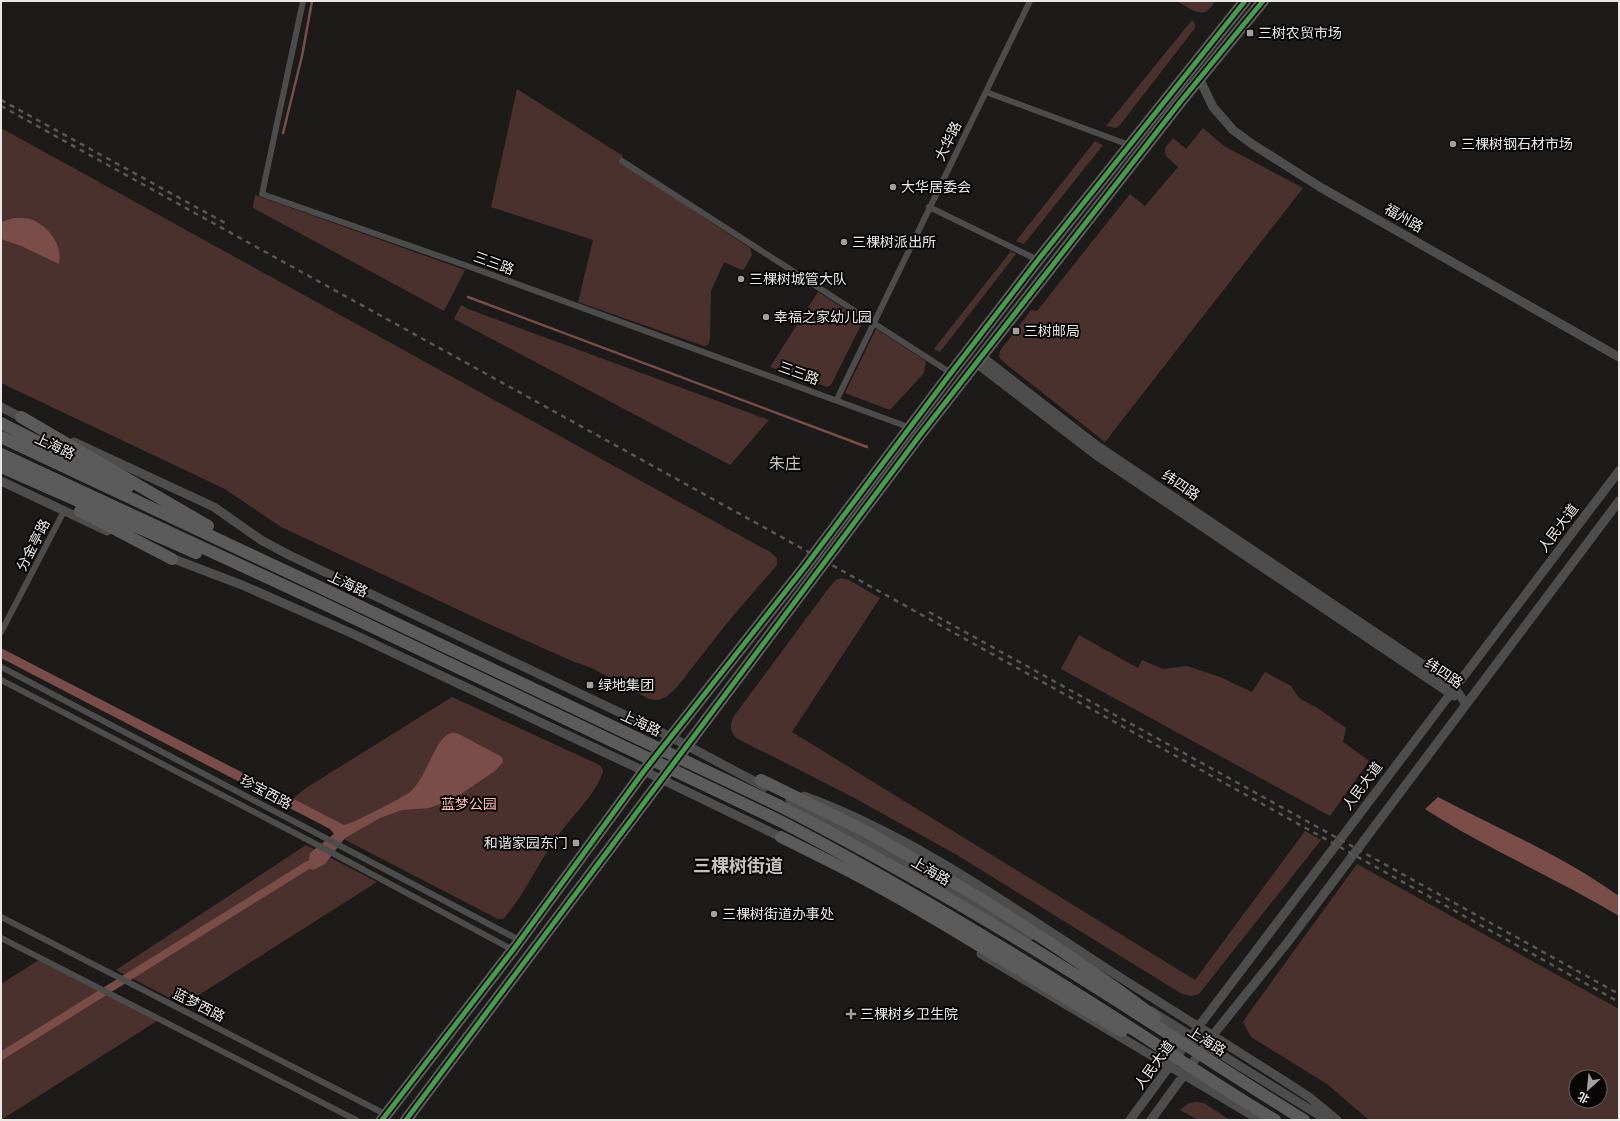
<svg xmlns="http://www.w3.org/2000/svg" width="1620" height="1121" viewBox="0 0 1620 1121" font-family="'PT Sans Narrow','Noto Sans SC',sans-serif">
  <rect width="100%" height="100%" fill="#1d1b1a"/>
  <path fill="#4b312e" fill-rule="evenodd" d="M 1177,1 L 1215,1 C 1213,4 1210,9 1207,11 C 1199,17 1184,5 1177,1 Z
    M 1192,20 L 1195,24 L 1195,28 L 1120,125 L 1116,128 L 1106,126 Z
    M 517,89 L 623,156 L 620,162 L 750,248 L 752,255 L 744,269 L 742,270 L 724,262 L 711,291 L 710,339 L 708,345 L 704,346 L 578,302 L 593,240 L 491,207 Z
    M 1,128 L 770,552 L 777,558 L 777,565 L 727,623 L 677,687 L 666,697 L 658,700 L 649,699 L 592,668 L 572,661 L 489,624 L 281,527 L 225,489 L 1,383 Z
    M 1203,128 L 1224,146 L 1303,188 L 1105,442 L 1001,360 L 999,356 L 1000,351 L 1031,310 L 1037,311 L 1130,194 L 1145,206 L 1178,167 L 1166,156 L 1165,148 L 1173,138 L 1186,149 Z
    M 1095,141 L 1103,145 L 1024,244 L 1016,241 Z
    M 255,195 L 465,270 L 444,311 L 253,208 Z
    M 1011,251 L 1016,254 L 940,352 L 934,349 Z
    M 818,292 L 860,319 L 862,323 L 831,385 L 827,387 L 770,367 Z
    M 461,305 L 468,309 L 769,420 L 730,465 L 454,319 Z
    M 876,329 L 926,361 L 924,373 L 890,410 L 845,393 Z
    M 841,578 L 849,580 L 880,598 L 792,732 L 1195,980 L 1305,831 L 1321,840 L 1199,994 L 1191,996 L 1182,994 L 957,855 L 847,794 L 736,738 C 729,730 730,725 734,716 L 828,589 L 836,580 Z
    M 1079,635 L 1138,668 L 1142,660 L 1163,669 L 1187,666 L 1220,677 L 1252,692 L 1265,672 L 1291,686 L 1299,698 L 1316,707 L 1346,728 L 1343,742 L 1369,761 L 1330,816 L 1061,669 Z
    M 452,697 L 595,763 L 601,766 L 603,771 C 597,794 566,822 552,844 C 535,869 523,897 503,919 L 498,919 L 334,834 L 330,829 L 285,805 L 306,788 Z
    M 306,845 L 377,882 L 183,1005 L 116,970 Z
    M 1357,864 L 1619,1009 L 1619,1120 L 1369,1120 L 1327,1084 L 1251,1037 L 1243,1022 L 1249,1013 ZM 1576,1077 L 1600,1077 L 1600,1101 L 1576,1101 Z
    M 42,958 L 160,1019 L 1,1120 L 1,984 Z
    M 1197,1102 L 1204,1103 L 1230,1120 L 1198,1120 L 1180,1110 L 1189,1103 Z"/>
  <path fill="#7a4d48" d="M 14,218 C 20,218 28,218 33,220 C 50,228 63,246 59,264 L 21,246 L 1,239 L 1,222 Z
    M 1,648 L 344,825 C 351,824 404,797 410,792 C 425,779 435,742 447,735 C 450,732 455,733 459,734 L 502,757 L 503,762 L 495,771 L 452,800 L 429,808 L 402,810 L 380,818 L 345,838 L 325,864 L 313,870 L 308,868 L 310,853 L 334,834 L 330,829 L 1,658 Z
    M 1438,797 C 1499,829 1563,856 1619,896 L 1619,916 C 1556,878 1487,849 1425,809 Z"/>
  <g fill="none" stroke-linecap="round" stroke-linejoin="round">
    <path stroke="#7a4d48" stroke-width="2.5" d="M 283,133 L 302,56 L 312,1
      M 468,297 L 867,447"/>
    <path stroke="#7a4d48" stroke-width="8" d="M 1,1056 L 308,865"/>
    <path stroke="#4d4c4c" stroke-width="6" d="M 303,1 L 262,194 L 473,268 L 903,425
      M 986,92 L 1132,146
      M 622,161 L 951,373
      M 929,207 L 1038,260
      M 837,399 L 1030,1
      M 1,632 L 64,511
      M 1,667 L 519,940
      M 1,680 L 310,841 L 513,950
      M 1,917 L 387,1115
      M 1,938 L 356,1120"/>
    <path stroke="#4e4d4d" stroke-width="9" d="M 1199,78 L 1213,107 L 1233,130 L 1252,144 L 1320,187 L 1619,357
      M 981,356 L 1096,445 L 1452,684 L 1466,704
      M 976,363 L 1096,455 L 1454,696
      M 1,407 L 26,420
      M 74,442 L 214,507 L 261,540 L 289,555 L 671,737 L 765,787
      M 1,481 L 107,531
      M 166,556 L 242,585 L 351,633 L 663,780 L 785,839
      M 804,796 C 918,838 1017,911 1118,976 C 1181,1016 1246,1056 1309,1097 L 1337,1120
      M 790,800 L 954,890 L 1030,936
      M 981,954 L 1260,1120
      M 1151,1011 L 1327,1120
      M 1130,1120 L 1199,1026 L 1619,471
      M 1151,1120 L 1213,1035 L 1287,943 L 1619,501"/>
    <path stroke="#5c5b5b" stroke-width="12" d="M 21,417 L 208,526
      M 1,423 L 128,487
      M 1,437 L 328,591
      M 1,454 L 322,603
      M 1,467 L 196,553
      M 80,511 L 172,559
      M 761,780 L 867,832
      M 781,837 L 845,869
      M 382,1120 L 513,950 L 644,771 L 804,568 L 951,373 L 1038,260 L 1245,1
      M 406,1120 L 920,435 L 1181,101 L 1263,1"/>
    <path stroke="#595756" stroke-width="2.5" stroke-dasharray="5 5" stroke-linecap="butt" d="M 1,100 L 227,224
      M 1,106 L 758,524 L 1619,1002
      M 929,612 L 1619,994"/>
    <path stroke="#5c5b5b" stroke-width="12" d="M 328,591 L 780,806 C 877,856 971,910 1063,967 C 1144,1017 1223,1070 1304,1120
      M 322,603 L 778,820 C 883,874 984,935 1084,998 C 1148,1038 1210,1081 1275,1120
      M 867,832 C 967,888 1064,948 1155,1017
      M 845,869 C 940,918 1029,978 1122,1031"/>
    <g stroke="#070605" stroke-width="8">
      <path id="cycleway" d="M 382,1120 L 513,950 L 644,771 L 804,568 L 951,373 L 1038,260 L 1245,1
        M 406,1120 L 920,435 L 1181,101 L 1263,1"/>
    </g>
    <use href="#cycleway" stroke="#469c4c" stroke-width="5"/>
  </g>
  <g fill="#a2a09f" stroke="#070605" stroke-width="1.5">
    <rect x="1246" y="29" width="8" height="8" rx="2"/>
    <circle cx="1453" cy="144" r="4"/>
    <circle cx="893" cy="187" r="4"/>
    <circle cx="844" cy="242" r="4"/>
    <circle cx="741" cy="279" r="4"/>
    <circle cx="766" cy="317" r="4"/>
    <rect x="1012" y="327" width="8" height="8" rx="2"/>
    <rect x="586" y="681" width="8" height="8" rx="2"/>
    <rect x="572" y="839" width="8" height="8" rx="2"/>
    <circle cx="714" cy="914" r="4"/>
    <path d="M849 1008h4v4h4v4h-4v4h-4v-4h-4v-4h4z"/>
  </g>
  <g text-anchor="middle" dominant-baseline="central" stroke-width="4" stroke-linejoin="round" paint-order="stroke">
    <g font-size="14" fill="#eae7e6" stroke="#070605" text-anchor="start">
      <text x="1258" y="33">三树农贸市场</text>
      <text x="1461" y="144">三棵树钢石材市场</text>
      <text x="901" y="187">大华居委会</text>
      <text x="852" y="242">三棵树派出所</text>
      <text x="749" y="279">三棵树城管大队</text>
      <text x="774" y="317">幸福之家幼儿园</text>
      <text x="1024" y="331">三树邮局</text>
      <text x="598" y="685">绿地集团</text>
      <text x="568" y="843" text-anchor="end">和谐家园东门</text>
      <text x="722" y="914">三棵树街道办事处</text>
      <text x="860" y="1014">三棵树乡卫生院</text>
    </g>
    <g font-size="14" fill="#eae7e6" stroke="#070605">
      <text transform="translate(948 141) rotate(-64)">大华路</text>
      <text transform="translate(1404 218) rotate(30)">福州路</text>
      <text transform="translate(494 263) rotate(20)">三三路</text>
      <text transform="translate(799 373) rotate(20)">三三路</text>
      <text transform="translate(55 446) rotate(25)">上海路</text>
      <text transform="translate(1181 485) rotate(34)">纬四路</text>
      <text transform="translate(1558 528) rotate(-53)">人民大道</text>
      <text transform="translate(33 545) rotate(-63)">分金亭路</text>
      <text transform="translate(348 584) rotate(25)">上海路</text>
      <text transform="translate(1444 673) rotate(34)">纬四路</text>
      <text transform="translate(641 723) rotate(25)">上海路</text>
      <text transform="translate(1362 786) rotate(-53)">人民大道</text>
      <text transform="translate(266 792) rotate(28)">珍宝西路</text>
      <text transform="translate(931 871) rotate(30)">上海路</text>
      <text transform="translate(199 1005) rotate(27)">蓝梦西路</text>
      <text transform="translate(1207 1041) rotate(32)">上海路</text>
      <text transform="translate(1154 1065) rotate(-54)">人民大道</text>
    </g>
    <g font-size="14" fill="#fdbbb3" stroke="#070605">
      <text x="469" y="804">蓝梦公园</text>
    </g>
    <g font-size="16" fill="#c8c1c0" stroke="#070605">
      <text x="785" y="463">朱庄</text>
    </g>
    <g font-size="18" font-weight="bold" fill="#c8c1c0" stroke="#070605">
      <text x="738" y="865">三棵树街道</text>
    </g>
  </g>
  <rect width="1620" height="1121" fill="none" stroke="#eae7e6" stroke-width="4"/>
  <g transform="translate(1588 1089) rotate(207)"><circle r="19" fill="#070605" stroke="#62605f"/>
  <path d="M0-3L7 15L0 10L-7 15Z" fill="#a2a09f"/>
  <text y="-6" font-size="11" font-weight="bold" text-anchor="middle" fill="#eae7e6">北</text>
  </g>
</svg>
